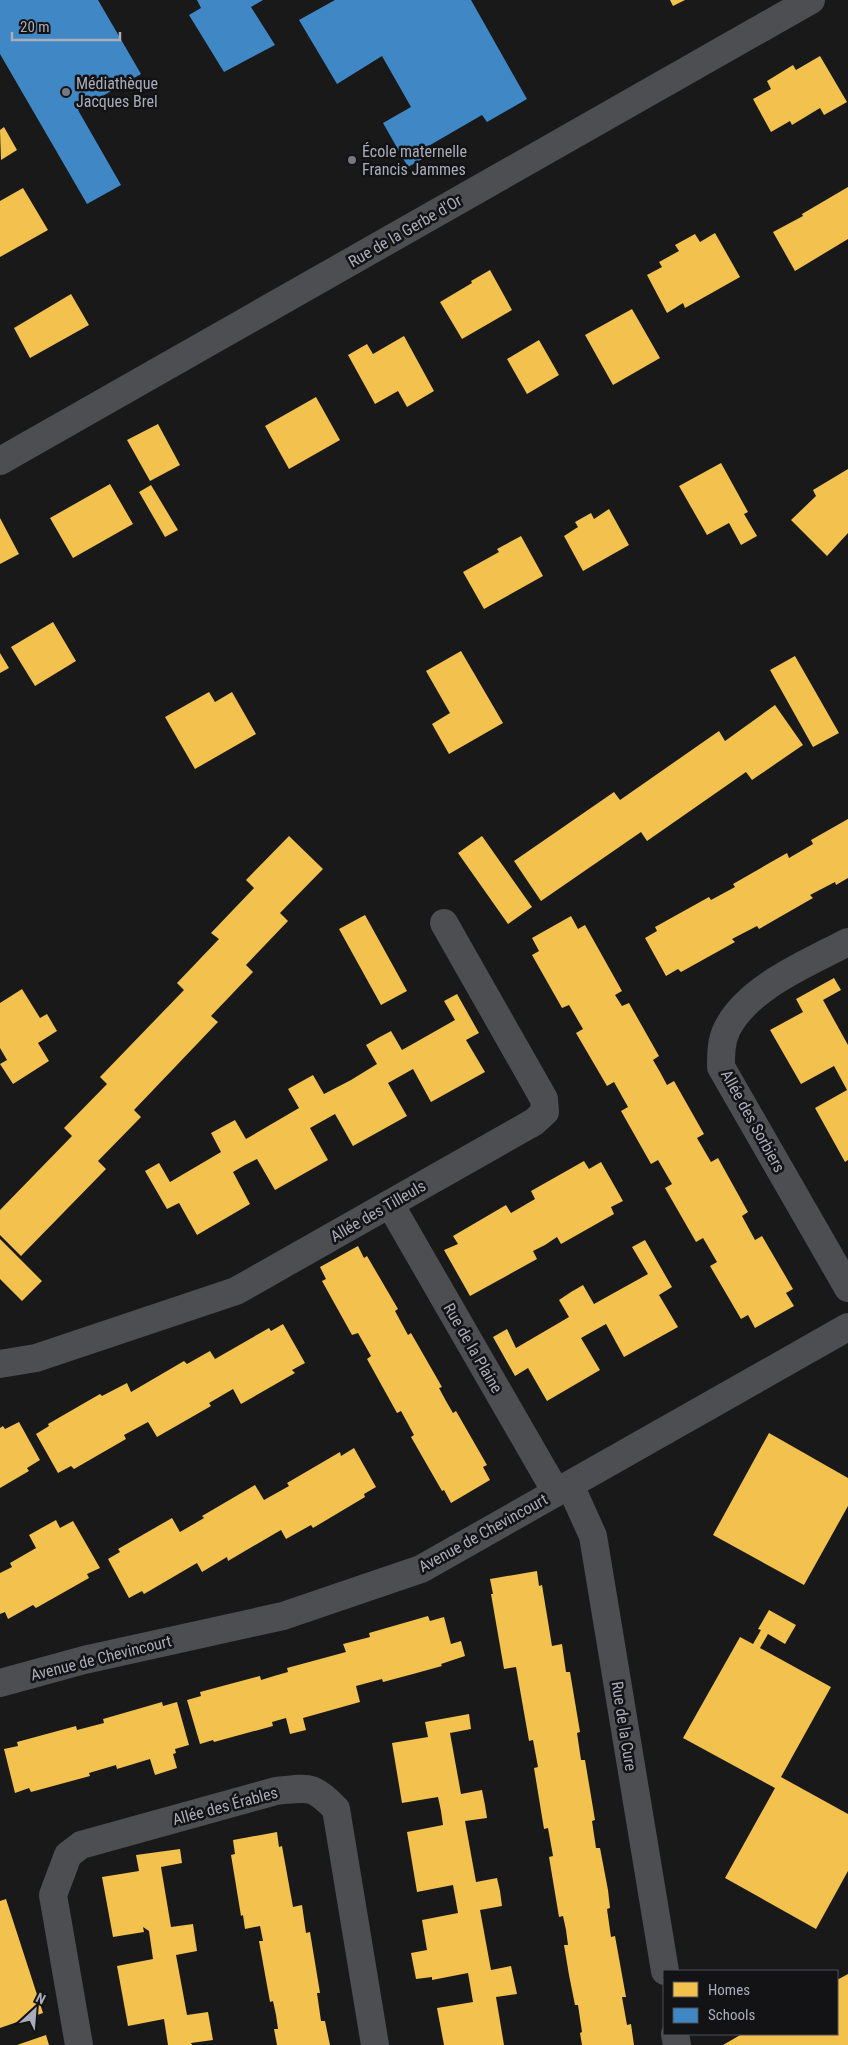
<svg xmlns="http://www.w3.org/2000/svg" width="848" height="2045" viewBox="0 0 848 2045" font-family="'Roboto Condensed',sans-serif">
  <rect width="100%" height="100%" fill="#191919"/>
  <path fill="#f2c14e" d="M 670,0 L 685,0 L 673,6 Z
    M 820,56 L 847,102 L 824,115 L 820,108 L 792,125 L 790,121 L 771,132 L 753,99 L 771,89 L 767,81 L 793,65 L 796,70 Z
    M 4,127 L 17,150 L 1,160 L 0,130 Z
    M 848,187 L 848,239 L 795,271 L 773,232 L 803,216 L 802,214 Z
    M 23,188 L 48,230 L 0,257 L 0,201 Z
    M 715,233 L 740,277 L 685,308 L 683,303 L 667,313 L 647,275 L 662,267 L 659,262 L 679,251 L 675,245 L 695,234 L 700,242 Z
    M 490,270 L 512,310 L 462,339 L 440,302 L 472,283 L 471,281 Z
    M 71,294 L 89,325 L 30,358 L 14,328 Z
    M 632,309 L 660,358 L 613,385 L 585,335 Z
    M 404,336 L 434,391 L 407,407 L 398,391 L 375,404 L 348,355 L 367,344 L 373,354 Z
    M 539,340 L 559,375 L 527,394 L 507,359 Z
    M 316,397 L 340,440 L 289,469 L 265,426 Z
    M 158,424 L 180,465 L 150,481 L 127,440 Z
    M 721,463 L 748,512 L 744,514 L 757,536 L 741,545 L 729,523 L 707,535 L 679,486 Z
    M 848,469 L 848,533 L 827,556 L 791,520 L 816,496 L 813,490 Z
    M 110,484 L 133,524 L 73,558 L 50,518 Z
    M 151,485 L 178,530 L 165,537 L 139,492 Z
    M 609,509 L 629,545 L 583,571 L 564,536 L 578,527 L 575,522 L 591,513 L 594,519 Z
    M 0,518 L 19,554 L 0,564 Z
    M 521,536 L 543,576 L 484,609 L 463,572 L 499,552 L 497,549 Z
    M 53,622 L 76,661 L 35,686 L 11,647 Z
    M 461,651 L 503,723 L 449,754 L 432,724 L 450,713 L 426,671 Z
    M 0,653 L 9,668 L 0,673 Z
    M 795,656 L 839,733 L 813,747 L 770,670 Z
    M 209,692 L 215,702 L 232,692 L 256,734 L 195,769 L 165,717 Z
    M 775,705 L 803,745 L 752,780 L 746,772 L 647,841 L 641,832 L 541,901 L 514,861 L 614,792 L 620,800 L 719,731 L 725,741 Z
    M 848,819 L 848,878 L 836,885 L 835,882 L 810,895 L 813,898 L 759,929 L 757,926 L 732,939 L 735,942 L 681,972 L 678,969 L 666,976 L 645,938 L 657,931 L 655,927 L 709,897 L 711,900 L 735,887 L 733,884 L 787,853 L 789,858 L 813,844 L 811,840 Z
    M 289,836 L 323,869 L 280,913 L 288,921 L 246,965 L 253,972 L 211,1016 L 218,1022 L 134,1110 L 141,1117 L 98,1161 L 106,1169 L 21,1256 L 0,1235 L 0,1210 L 72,1136 L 64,1128 L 107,1084 L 100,1077 L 184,990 L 177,983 L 219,939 L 211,933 L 254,888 L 246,880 Z
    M 482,836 L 532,907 L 508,924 L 458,853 Z
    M 365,915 L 407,991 L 381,1005 L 339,929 Z
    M 571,916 L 578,929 L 585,925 L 622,991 L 615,995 L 622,1006 L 629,1003 L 659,1056 L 653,1060 L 660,1072 L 667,1085 L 674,1081 L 704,1134 L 697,1138 L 711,1162 L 718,1158 L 748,1212 L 742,1216 L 755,1240 L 762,1236 L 793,1289 L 786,1293 L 794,1306 L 755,1328 L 748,1315 L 741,1319 L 710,1266 L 717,1262 L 703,1238 L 696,1242 L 665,1188 L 672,1184 L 658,1160 L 651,1164 L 621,1111 L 628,1107 L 614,1082 L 607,1086 L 576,1033 L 583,1029 L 569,1005 L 562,1008 L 532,955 L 539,951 L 532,938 Z
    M 834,978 L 841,990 L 823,1000 L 848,1045 L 848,1160 L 845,1162 L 815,1108 L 847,1090 L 840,1077 L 834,1066 L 801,1084 L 770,1030 L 803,1012 L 796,999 Z
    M 22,989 L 40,1018 L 47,1014 L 57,1031 L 38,1043 L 49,1061 L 13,1084 L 0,1064 L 7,1060 L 0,1048 L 0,1003 Z
    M 457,994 L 479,1033 L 466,1040 L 485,1072 L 431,1102 L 413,1069 L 388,1083 L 407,1116 L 353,1146 L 335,1114 L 310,1128 L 328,1160 L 275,1190 L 257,1159 L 245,1165 L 233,1172 L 250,1204 L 197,1235 L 179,1203 L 167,1209 L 145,1171 L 159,1163 L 170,1182 L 221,1152 L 211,1133 L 235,1120 L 246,1139 L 299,1108 L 288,1089 L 313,1075 L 324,1094 L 351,1080 L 377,1064 L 366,1045 L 378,1038 L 391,1031 L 402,1050 L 455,1020 L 444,1001 Z
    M 584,1161 L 589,1169 L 601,1162 L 623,1201 L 611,1207 L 614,1214 L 561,1244 L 557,1237 L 545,1245 L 533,1251 L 537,1259 L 470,1296 L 444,1250 L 458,1244 L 453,1236 L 506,1205 L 511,1213 L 535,1199 L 531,1191 Z
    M 0,1239 L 42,1281 L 22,1301 L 0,1279 Z
    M 645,1240 L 672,1287 L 659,1295 L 678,1327 L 624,1357 L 606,1324 L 581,1338 L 600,1370 L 547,1401 L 528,1368 L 515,1376 L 493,1337 L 507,1329 L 516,1348 L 569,1317 L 559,1300 L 571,1292 L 583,1285 L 594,1304 L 648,1274 L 632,1247 Z
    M 358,1246 L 364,1258 L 367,1256 L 398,1309 L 395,1311 L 408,1335 L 411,1333 L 442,1387 L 439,1388 L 446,1401 L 453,1413 L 456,1411 L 487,1465 L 483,1467 L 490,1480 L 451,1503 L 444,1490 L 442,1491 L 411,1437 L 414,1435 L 401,1411 L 397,1413 L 367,1359 L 371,1356 L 358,1333 L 352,1335 L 322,1281 L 326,1279 L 320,1267 Z
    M 283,1324 L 305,1363 L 292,1370 L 295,1373 L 241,1404 L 233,1389 L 209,1403 L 211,1406 L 157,1437 L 148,1422 L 124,1435 L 126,1439 L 74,1469 L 71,1466 L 58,1473 L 36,1434 L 49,1426 L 48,1424 L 100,1394 L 102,1396 L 127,1383 L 131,1392 L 184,1361 L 187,1364 L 210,1351 L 215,1359 L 269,1328 L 271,1331 Z
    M 19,1422 L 40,1460 L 27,1468 L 29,1471 L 0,1488 L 0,1428 L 3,1426 L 5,1429 Z
    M 769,1433 L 848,1478 L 848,1506 L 804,1585 L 713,1535 Z
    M 354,1448 L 376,1487 L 364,1494 L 365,1497 L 313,1528 L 311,1525 L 286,1539 L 281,1530 L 228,1561 L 227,1557 L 202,1572 L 197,1563 L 144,1594 L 142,1591 L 129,1598 L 108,1559 L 120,1552 L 118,1549 L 172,1518 L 180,1532 L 204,1518 L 202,1516 L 255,1485 L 264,1500 L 289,1486 L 287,1483 L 340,1452 L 341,1456 Z
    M 56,1520 L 60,1528 L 73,1521 L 100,1568 L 87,1574 L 89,1578 L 36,1608 L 33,1605 L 8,1619 L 5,1612 L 0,1614 L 0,1573 L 12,1567 L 10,1563 L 36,1548 L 29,1535 Z
    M 537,1571 L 539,1586 L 542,1585 L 552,1646 L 562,1644 L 566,1672 L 570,1672 L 580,1732 L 577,1733 L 581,1760 L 585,1760 L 595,1820 L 592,1821 L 596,1848 L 600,1848 L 608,1890 L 610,1908 L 607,1909 L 611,1937 L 615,1936 L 626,1997 L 622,1997 L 627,2025 L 631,2024 L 634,2045 L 582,2045 L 580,2033 L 582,2032 L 578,2005 L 575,2005 L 569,1975 L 564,1945 L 568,1945 L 566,1930 L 563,1916 L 559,1917 L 549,1857 L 553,1856 L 548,1828 L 544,1829 L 534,1768 L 538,1767 L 533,1740 L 529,1741 L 516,1667 L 504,1669 L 491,1594 L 493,1594 L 490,1579 Z
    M 769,1610 L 796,1625 L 785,1644 L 768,1634 L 760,1648 L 831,1687 L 781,1777 L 848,1814 L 848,1871 L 816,1929 L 725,1878 L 775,1788 L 683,1738 L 740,1637 L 753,1644 L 761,1630 L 758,1629 Z
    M 428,1616 L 430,1621 L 444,1617 L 451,1644 L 461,1641 L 465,1656 L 441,1664 L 442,1666 L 413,1674 L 383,1682 L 382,1679 L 356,1686 L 360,1702 L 303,1718 L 306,1730 L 290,1734 L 286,1718 L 272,1722 L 273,1726 L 214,1742 L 213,1740 L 200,1744 L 187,1700 L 201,1696 L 200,1692 L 260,1676 L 261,1680 L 274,1676 L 288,1672 L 287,1668 L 346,1652 L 343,1644 L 370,1637 L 369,1633 Z
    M 162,1702 L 163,1706 L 177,1702 L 189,1745 L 175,1749 L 176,1753 L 173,1754 L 177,1768 L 155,1775 L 150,1759 L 117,1769 L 116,1765 L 89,1773 L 90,1776 L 31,1792 L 29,1788 L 15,1793 L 4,1749 L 18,1746 L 17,1742 L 76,1726 L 77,1730 L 104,1723 L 103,1719 Z
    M 469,1714 L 471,1729 L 450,1733 L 461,1794 L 482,1790 L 485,1805 L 487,1818 L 465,1821 L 476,1882 L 497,1878 L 500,1891 L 502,1906 L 480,1910 L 491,1970 L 511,1966 L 517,1994 L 496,1997 L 504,2045 L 444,2045 L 437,2008 L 473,2002 L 468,1973 L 432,1980 L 432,1977 L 416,1979 L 411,1953 L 427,1950 L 422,1920 L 458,1913 L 453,1885 L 417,1892 L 407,1832 L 443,1825 L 441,1811 L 438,1797 L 402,1803 L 392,1743 L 428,1737 L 425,1722 Z
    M 277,1832 L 279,1847 L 282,1846 L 293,1907 L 302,1905 L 306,1933 L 310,1932 L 320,1993 L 317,1993 L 321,2021 L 325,2021 L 330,2045 L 277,2045 L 274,2029 L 278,2029 L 276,2015 L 273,2001 L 270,2002 L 259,1941 L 263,1941 L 260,1926 L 245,1929 L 243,1915 L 241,1916 L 231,1855 L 235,1854 L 233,1840 Z
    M 180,1849 L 182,1863 L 161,1867 L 171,1927 L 193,1924 L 197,1951 L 176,1955 L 187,2015 L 208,2012 L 213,2040 L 191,2043 L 192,2045 L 168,2045 L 164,2019 L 128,2026 L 117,1966 L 153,1959 L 149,1931 L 143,1927 L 144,1932 L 113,1937 L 102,1877 L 139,1871 L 136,1855 Z
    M 6,1899 L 43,2013 L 0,2028 L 0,1901 Z
    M 848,1974 L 848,2045 L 723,2045 L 742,2034 L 837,2034 L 837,1980 Z
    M 46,2035 L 49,2045 L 17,2045 Z"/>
  <path fill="#3f88c5" d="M 0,0 L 98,0 L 141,74 L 78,110 L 121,185 L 87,204 L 0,54 Z
    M 197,0 L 263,0 L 251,7 L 275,45 L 224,72 L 189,15 L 201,8 Z
    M 335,0 L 471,0 L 527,99 L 487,122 L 482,115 L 425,148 L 429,155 L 408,167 L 383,123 L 411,107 L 382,56 L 337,84 L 299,20 Z"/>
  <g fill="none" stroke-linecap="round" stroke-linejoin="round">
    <path stroke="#4d4e52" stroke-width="28" d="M 0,461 L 811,0
      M 848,942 C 808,963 748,987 727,1029 C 721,1041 721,1054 721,1067 L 848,1288
      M 390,1204 L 556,1492
      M 0,1364 L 36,1358 L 236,1291 L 534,1122 L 545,1112 L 544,1099 L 444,923
      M 570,1485 L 593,1536 L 665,1971
      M 0,1683 L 84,1660 L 283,1616 L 421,1569 L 848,1327
      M 675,2034 L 677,2045
      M 79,2045 L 53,1895 L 68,1855 L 81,1845 L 276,1791 C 309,1788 312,1784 336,1809 L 375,2045"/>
  </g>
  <g fill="#777982" stroke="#131315" stroke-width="2">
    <circle cx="66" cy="92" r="5"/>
    <circle cx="352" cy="160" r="5"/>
  </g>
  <g text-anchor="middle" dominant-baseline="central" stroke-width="5" stroke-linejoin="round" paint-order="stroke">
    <g font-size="16" fill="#aaacbb" stroke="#131315" text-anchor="start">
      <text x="76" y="83">Médiathèque<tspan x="76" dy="18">Jacques Brel</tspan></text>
      <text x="362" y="151">École maternelle<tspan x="362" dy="18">Francis Jammes</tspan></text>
    </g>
    <g font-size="16" fill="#aaacbb" stroke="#131315">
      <text transform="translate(405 231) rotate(-30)">Rue de la Gerbe d'Or</text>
      <text transform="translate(753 1121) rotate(61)">Allée des Sorbiers</text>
      <text transform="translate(378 1211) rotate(-30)">Allée des Tilleuls</text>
      <text transform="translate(473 1348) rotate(60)">Rue de la Plaine</text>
      <text transform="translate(483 1533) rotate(-29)">Avenue de Chevincourt</text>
      <text transform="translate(101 1658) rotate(-14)">Avenue de Chevincourt</text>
      <text transform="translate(624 1726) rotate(81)">Rue de la Cure</text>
      <text transform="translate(225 1806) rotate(-15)">Allée des Érables</text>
    </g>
  </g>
  <rect x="663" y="1970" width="175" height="65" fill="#131315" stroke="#4f5057"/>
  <rect x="673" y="1982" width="25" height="15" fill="#f2c14e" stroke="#4f5057"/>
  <text x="708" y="1995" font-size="15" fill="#aaacbb">Homes</text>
  <rect x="673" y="2008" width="25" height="15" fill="#3f88c5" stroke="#4f5057"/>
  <text x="708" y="2020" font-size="15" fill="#aaacbb">Schools</text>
  <g transform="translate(35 2010) rotate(26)" stroke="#131315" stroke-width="4" paint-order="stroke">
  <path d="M0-4L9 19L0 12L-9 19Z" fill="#aaacbb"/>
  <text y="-8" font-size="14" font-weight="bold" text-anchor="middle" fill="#aaacbb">N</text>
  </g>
  <path d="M12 32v8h108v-8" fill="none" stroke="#aaacbb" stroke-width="2.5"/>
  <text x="20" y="32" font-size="15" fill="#aaacbb" stroke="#131315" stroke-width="4" paint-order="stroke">20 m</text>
</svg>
